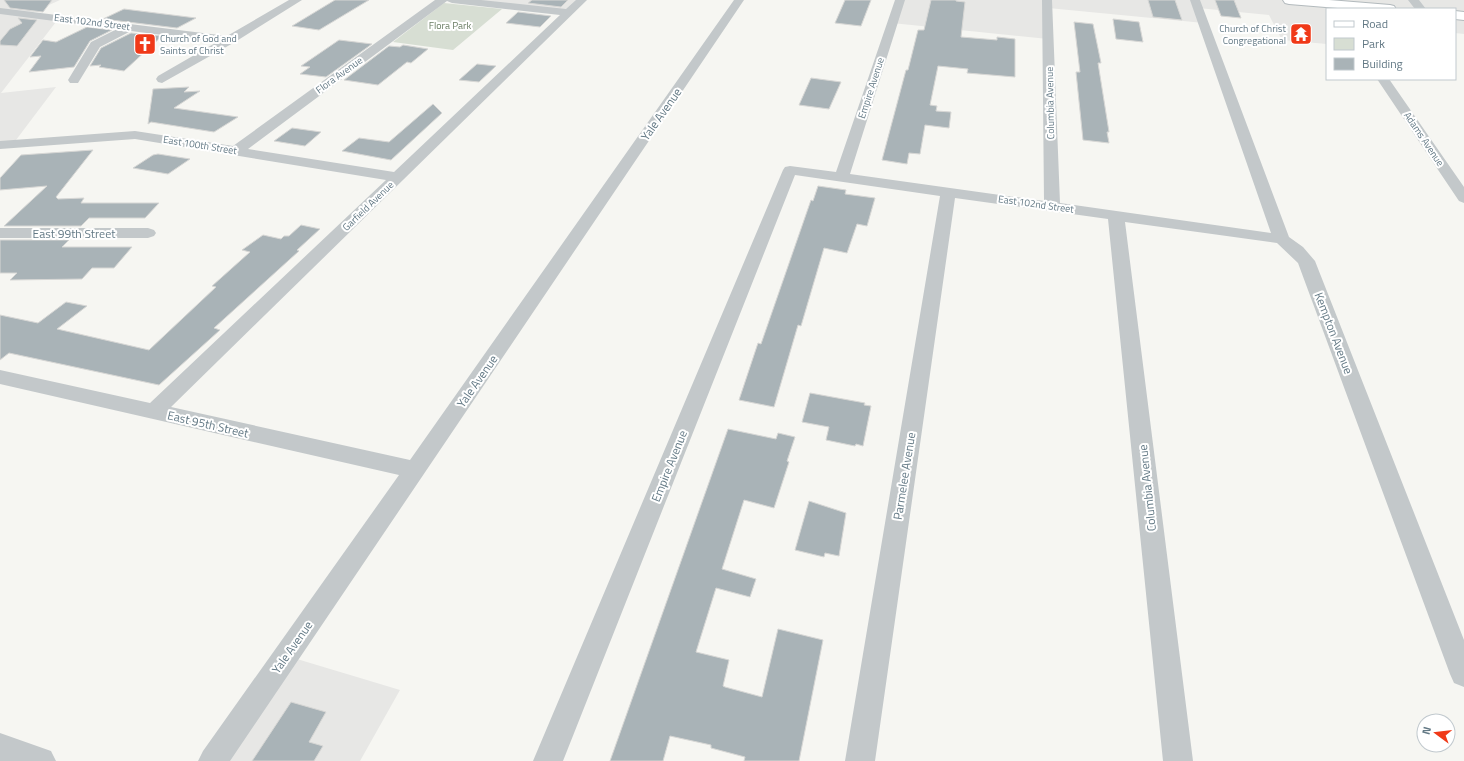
<svg xmlns="http://www.w3.org/2000/svg" width="1464" height="761" viewBox="0 0 1464 761" font-family="'Titillium Web',sans-serif">
  <rect width="100%" height="100%" fill="#f6f6f2"/>
  <path fill="#e7e7e5" d="M 0,0 L 60,0 L 29,14 L 59,18 L 1,93 L 56,87 L 13,144 L 0,145 Z
    M 452,0 L 582,0 L 568,13 Z
    M 900,0 L 1464,0 L 1464,34 L 1455,33 L 1455,9 L 1327,9 L 1327,44 L 1282,40 L 1269,15 L 1198,8 L 1204,23 L 1048,8 L 1048,39 L 892,23 Z
    M 287,656 L 400,690 L 360,761 L 213,761 Z"/>
  <path fill="#d7ded3" d="M 444,3 L 502,9 L 453,50 L 393,42 Z"/>
  <path fill="#a9b3b7" stroke="#d7d7d5" d="M 4,0 L 52,0 L 43,12 L 10,8 Z
    M 335,0 L 369,0 L 319,30 L 292,26 Z
    M 532,0 L 568,0 L 561,7 L 528,3 Z
    M 845,0 L 871,0 L 861,26 L 835,23 Z
    M 931,0 L 956,0 L 956,1 L 965,2 L 961,37 L 997,40 L 997,37 L 1015,39 L 1015,77 L 967,73 L 968,69 L 938,66 L 930,105 L 937,106 L 936,111 L 951,112 L 949,128 L 925,125 L 920,154 L 909,153 L 907,164 L 882,160 L 906,70 L 908,70 L 918,30 L 924,30 Z
    M 1148,0 L 1175,0 L 1182,20 L 1153,17 Z
    M 1215,0 L 1234,0 L 1241,18 L 1221,16 Z
    M 124,9 L 196,18 L 177,28 L 103,19 Z
    M 518,12 L 551,16 L 540,27 L 506,23 Z
    M 18,18 L 37,20 L 17,46 L 0,45 L 0,41 L 10,29 L 22,23 Z
    M 1113,19 L 1139,22 L 1143,42 L 1116,39 Z
    M 1074,22 L 1093,24 L 1101,63 L 1098,63 L 1109,132 L 1107,132 L 1109,143 L 1083,140 L 1076,72 L 1080,72 Z
    M 87,27 L 112,30 L 90,41 L 74,67 L 29,72 L 41,56 L 30,57 L 43,40 L 56,42 Z
    M 131,33 L 162,36 L 124,71 L 99,67 L 101,65 L 90,66 L 101,48 Z
    M 339,40 L 372,44 L 326,77 L 300,74 L 310,67 L 301,66 Z
    M 403,45 L 428,49 L 411,63 L 407,62 L 378,85 L 344,80 L 389,46 L 400,47 Z
    M 477,64 L 496,66 L 479,82 L 459,80 Z
    M 811,78 L 841,82 L 829,109 L 799,105 Z
    M 189,87 L 184,92 L 200,91 L 174,108 L 238,117 L 214,132 L 151,122 L 148,124 L 153,89 Z
    M 433,104 L 442,113 L 391,160 L 342,151 L 359,138 L 389,142 Z
    M 292,128 L 321,132 L 305,146 L 274,141 Z
    M 93,150 L 56,197 L 58,199 L 84,198 L 81,203 L 159,203 L 145,218 L 89,218 L 81,226 L 4,226 L 47,186 L 0,190 L 0,178 L 21,155 Z
    M 158,154 L 190,159 L 168,174 L 133,168 L 153,155 Z
    M 818,186 L 846,190 L 845,194 L 875,198 L 867,226 L 857,224 L 847,253 L 824,248 L 801,326 L 798,325 L 774,407 L 739,400 L 758,343 L 761,344 L 811,200 L 813,201 Z
    M 301,225 L 320,229 L 297,250 L 299,251 L 214,328 L 220,330 L 159,385 L 9,353 L 0,360 L 0,315 L 38,323 L 66,302 L 87,306 L 57,329 L 149,350 L 216,287 L 212,286 L 250,252 L 242,250 L 263,235 L 281,239 L 284,236 L 289,236 Z
    M 0,240 L 69,240 L 62,247 L 132,247 L 114,268 L 92,268 L 82,279 L 10,280 L 17,273 L 0,273 Z
    M 810,393 L 865,403 L 864,405 L 871,406 L 863,446 L 856,444 L 855,446 L 826,440 L 829,427 L 802,422 Z
    M 728,429 L 776,439 L 778,433 L 795,437 L 787,461 L 789,462 L 774,508 L 744,500 L 722,569 L 756,579 L 750,597 L 716,588 L 696,652 L 729,660 L 723,686 L 725,687 L 762,697 L 778,629 L 823,640 L 799,761 L 744,761 L 745,757 L 711,748 L 711,745 L 670,736 L 663,761 L 610,761 Z
    M 809,501 L 846,513 L 839,556 L 825,553 L 824,557 L 795,550 Z
    M 291,702 L 326,712 L 309,742 L 323,746 L 314,761 L 252,761 Z"/>
  <g fill="none" stroke-linecap="round" stroke-linejoin="round">
    <g stroke="#b3babd" stroke-width="2">
      <path id="secondary" d="M 1283,0 L 1329,0 L 1390,5 L 1394,6 L 1396,9 L 1350,9 L 1289,4 L 1285,3 Z
        M 1455,11 L 1464,12 L 1464,20 L 1455,19 Z"/>
    </g>
    <path fill="#c3c8ca" fill-rule="evenodd" d="M 289,0 L 302,0 L 235,42 L 162,83 L 158,82 L 156,79 L 158,76 L 217,42 L 131,31 L 100,47 L 78,83 L 70,83 L 68,80 L 91,42 L 117,29 L 0,14 L 0,8 L 227,36 Z
      M 435,0 L 481,0 L 566,9 L 576,0 L 587,0 L 171,407 L 410,460 L 734,0 L 744,0 L 230,761 L 198,761 L 203,751 L 399,475 L 0,384 L 0,370 L 150,403 L 386,180 L 135,139 L 0,149 L 0,141 L 135,131 L 233,146 ZM 447,1 L 452,3 L 560,15 L 394,172 L 248,149 Z
      M 895,0 L 905,0 L 850,174 L 1044,201 L 1042,0 L 1052,0 L 1060,203 L 1271,233 L 1190,0 L 1200,0 L 1289,237 L 1303,247 L 1315,261 L 1464,640 L 1464,687 L 1454,683 L 1450,674 L 1298,263 L 1277,243 L 1125,222 L 1193,761 L 1163,761 L 1108,219 L 955,198 L 875,761 L 845,761 L 940,196 L 795,175 L 563,761 L 533,761 L 783,170 L 785,167 L 790,166 L 836,172 Z
      M 1408,0 L 1419,0 L 1426,9 L 1415,9 Z
      M 1377,79 L 1389,79 L 1464,187 L 1464,203 L 1459,201 Z
      M 0,228 L 148,228 L 154,230 L 156,233 L 154,236 L 148,238 L 0,238 Z
      M 0,733 L 51,751 L 56,761 L 0,761 Z"/>
    <use href="#secondary" fill="#fff" fill-rule="evenodd"/>
  </g>
  <defs>
    <g id="temple-square" transform="scale(1.15)"><rect x="-9" y="-9" width="18" height="18" rx="4" fill="#f03918" stroke="#fff"/><path d="M0-6L5-2H3V0L6.5 2.5H4V6H1.5V3h-3V6H-4V2.5H-6.5L-3 0V-2H-5Z" fill="#fff"/></g>
    <g id="church-square" transform="scale(1.15)"><rect x="-9" y="-9" width="18" height="18" rx="4" fill="#f03918" stroke="#fff"/><path d="M-1.2-6h2.4v3.5h3.3v2.4h-3.3V6h-2.4V-.1h-3.3v-2.4h3.3Z" fill="#fff"/></g>
  </defs>
  <g fill-rule="evenodd">
    <use href="#temple-square" x="1301" y="34"/>
    <use href="#church-square" x="145" y="44"/>
  </g>
  <g text-anchor="middle" dominant-baseline="central" stroke-width="4" stroke-linejoin="round" paint-order="stroke">
    <g font-size="10" fill="#637985" stroke="#fff">
      <text transform="translate(92 22) rotate(7)">East 102nd Street</text>
      <text transform="translate(339 75) rotate(-36)">Flora Avenue</text>
      <text transform="translate(871 88) rotate(-72)">Empire Avenue</text>
      <text transform="translate(1050 103) rotate(-91)">Columbia Avenue</text>
      <text transform="translate(1424 139) rotate(56)">Adams Avenue</text>
      <text transform="translate(200 145) rotate(9)">East 100th Street</text>
      <text transform="translate(1036 204) rotate(8)">East 102nd Street</text>
      <text transform="translate(368 206) rotate(-44)">Garfield Avenue</text>
    </g>
    <g font-size="10" fill="#697c62" stroke="#fff">
      <text x="450" y="25">Flora Park</text>
    </g>
    <g font-size="10" fill="#637985" stroke="#fff" text-anchor="end">
      <text x="1286" y="28">Church of Christ<tspan x="1286" dy="12">Congregational</tspan></text>
      <text x="160" y="38" text-anchor="start">Church of God and<tspan x="160" dy="12">Saints of Christ</tspan></text>
    </g>
    <g font-size="12" fill="#637985" stroke="#fff">
      <text transform="translate(661 114) rotate(-55)">Yale Avenue</text>
      <text x="74" y="233">East 99th Street</text>
      <text transform="translate(1334 333) rotate(69)">Kempton Avenue</text>
      <text transform="translate(477 381) rotate(-55)">Yale Avenue</text>
      <text transform="translate(208 424) rotate(13)">East 95th Street</text>
      <text transform="translate(669 466) rotate(-68)">Empire Avenue</text>
      <text transform="translate(904 476) rotate(-81)">Parmelee Avenue</text>
      <text transform="translate(1147 488) rotate(-96)">Columbia Avenue</text>
      <text transform="translate(292 647) rotate(-55)">Yale Avenue</text>
    </g>
  </g>
  <rect x="1326" y="8" width="130" height="72" fill="#ffffff" stroke="#c1c9ce"/>
  <rect x="1334" y="21" width="20" height="6" fill="#ffffff" stroke="#c1c9ce"/>
  <text x="1362" y="28" font-size="12" fill="#637985">Road</text>
  <rect x="1334" y="38" width="20" height="12" fill="#d7ded3" stroke="#c1c9ce"/>
  <text x="1362" y="48" font-size="12" fill="#637985">Park</text>
  <rect x="1334" y="58" width="20" height="12" fill="#a9b3b7" stroke="#c1c9ce"/>
  <text x="1362" y="68" font-size="12" fill="#637985">Building</text>
  <g transform="translate(1436 733) rotate(285)"><circle r="19" fill="#ffffff" stroke="#c1c9ce"/>
  <path d="M0-3L7 15L0 10L-7 15Z" fill="#f03918"/>
  <text y="-6" font-size="11" font-weight="bold" text-anchor="middle" fill="#637985">N</text>
  </g>
</svg>
